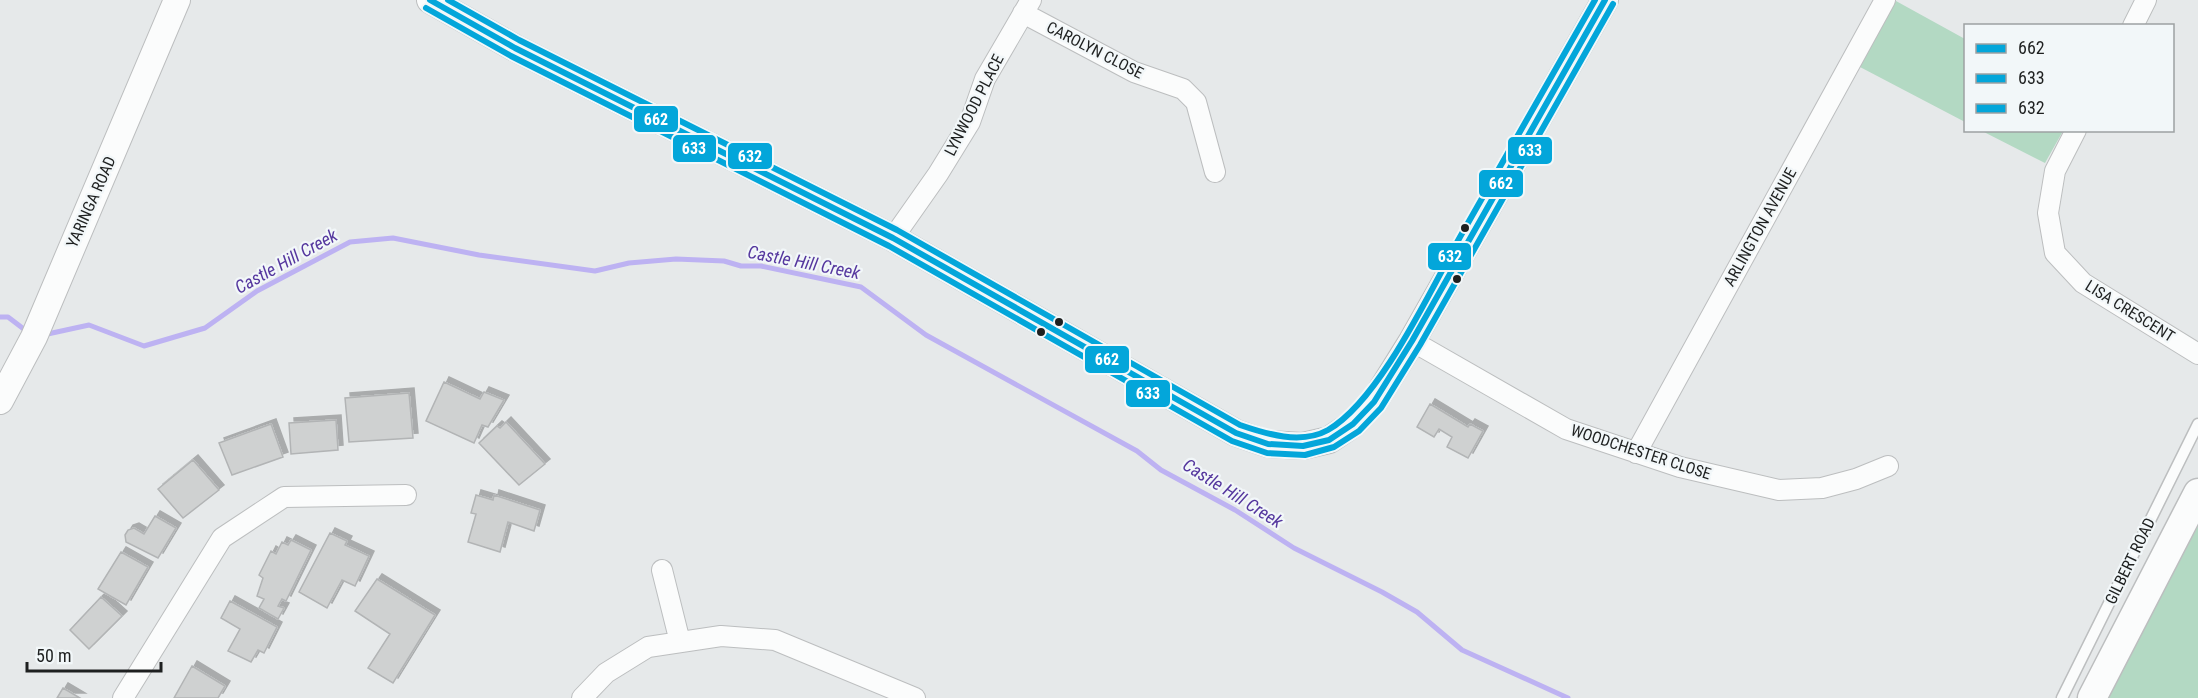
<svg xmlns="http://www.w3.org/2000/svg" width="2198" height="698" viewBox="0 0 2198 698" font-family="'Roboto Condensed',sans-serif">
  <defs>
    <filter id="shadow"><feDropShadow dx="5" dy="-5" stdDeviation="0" flood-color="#0004"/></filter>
  </defs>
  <rect width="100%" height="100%" fill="#e6e9ea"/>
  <path fill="#b3d9c3" d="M 1896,1 L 1965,39 L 1965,122 L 1860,67 Z
    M 1982,131 L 2063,131 L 2045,163 Z
    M 2198,526 L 2198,698 L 2107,698 Z"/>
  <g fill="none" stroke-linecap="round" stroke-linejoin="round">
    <path stroke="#bdb2f2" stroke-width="5" d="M 0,317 L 8,317 L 29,333
      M 43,335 L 89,325 L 144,346 L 205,328 L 257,291 L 350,242 L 393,238 L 479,255 L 595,271 L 629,263 L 676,259 L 724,261 L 741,266 L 761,266 L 861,287 L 926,335 L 1137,451 L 1161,470 L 1235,510 L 1294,548 L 1382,592 L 1417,612 L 1462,650 L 1568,698"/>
  </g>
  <path fill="#cfd1d1" stroke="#b2b4b5" stroke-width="1.5" filter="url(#shadow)" d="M 444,382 L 480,399 L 484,392 L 504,400 L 488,427 L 482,425 L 474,443 L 426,421 Z
    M 409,393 L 413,438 L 349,442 L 345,398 Z
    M 1430,404 L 1468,427 L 1470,424 L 1483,431 L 1468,458 L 1447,447 L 1452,437 L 1439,429 L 1434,437 L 1417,427 Z
    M 336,420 L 338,450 L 291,454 L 289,423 Z
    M 506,422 L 545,464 L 519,485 L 479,443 L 497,426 L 500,428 Z
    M 271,424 L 283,457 L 232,475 L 219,443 Z
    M 193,460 L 219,490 L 183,518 L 158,489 Z
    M 476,495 L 493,500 L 494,495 L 540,510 L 534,531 L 508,522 L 500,552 L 468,542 L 476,514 L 471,513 Z
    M 155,516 L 176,528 L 158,558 L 126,542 L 125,535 L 128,530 L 134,528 L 144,534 Z
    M 330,533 L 347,541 L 345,545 L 369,556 L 355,586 L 342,580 L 327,608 L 299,592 Z
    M 291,540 L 311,550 L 286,601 L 282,599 L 278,606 L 284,608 L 278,619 L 259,608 L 264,599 L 257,596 L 263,578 L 259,575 L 271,551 L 276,554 L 282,542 L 288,545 Z
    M 121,552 L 148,567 L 126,605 L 98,589 Z
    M 377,579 L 435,615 L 393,683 L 368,668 L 390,634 L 355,611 Z
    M 101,597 L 122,616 L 89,649 L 70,630 Z
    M 230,601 L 277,627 L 264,653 L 258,650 L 251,662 L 228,651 L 240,629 L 221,618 Z
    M 192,666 L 225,686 L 218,698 L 174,698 Z
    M 63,688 L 80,698 L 57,698 Z"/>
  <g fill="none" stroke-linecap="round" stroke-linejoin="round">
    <g stroke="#bcbebf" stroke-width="13">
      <path id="service" d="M 2062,698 L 2198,424"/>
    </g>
    <g stroke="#bcbebf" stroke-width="22">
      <path id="minor" d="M 1023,13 L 1134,72 L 1183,89 L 1196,102 L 1215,172
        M 2133,26 L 2146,0
        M 2076,130 L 2055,171 L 2048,213 L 2055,253 L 2083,283 L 2198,354
        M 893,238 L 938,174 L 970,122 L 985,79 L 1031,0
        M 1412,341 L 1566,429 L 1680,467 L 1779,490 L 1822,488 L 1856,479 L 1888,466
        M 1636,453 L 1885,0
        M 662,570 L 680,642
        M 123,698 L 222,538 L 284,497 L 406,495
        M 582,698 L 606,673 L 648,647 L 721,636 L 775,640 L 915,698"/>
    </g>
    <g stroke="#bcbebf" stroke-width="28">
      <path id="tertiary" d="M 430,0 L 515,48 L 893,238 L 1236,433 L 1268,444 L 1303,446 L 1329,440 L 1353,424 L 1374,402 L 1412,341 L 1605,0
        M 0,401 L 34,337 L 177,0"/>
    </g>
    <g stroke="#bcbebf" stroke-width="31">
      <path id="secondary" d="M 2092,698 L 2198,493"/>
    </g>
    <use href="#service" stroke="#fbfcfc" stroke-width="10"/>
    <use href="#minor" stroke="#fbfcfc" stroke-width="20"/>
    <use href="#tertiary" stroke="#fbfcfc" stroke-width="26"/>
    <use href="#secondary" stroke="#fbfcfc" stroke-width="28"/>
    <g stroke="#f2f7f9" stroke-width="10">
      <path id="bus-1" d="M 430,0 L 515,48 L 893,238 L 1236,433 L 1268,444 L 1303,446 L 1329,440 L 1353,424 L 1374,402 L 1412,341 L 1605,0"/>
    </g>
    <g stroke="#f2f7f9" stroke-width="10">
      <path id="bus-2" d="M 426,8 L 511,56 L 889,246 L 1232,441 L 1267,453 L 1305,455 L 1334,447 L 1359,431 L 1381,408 L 1420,345 L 1613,4"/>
    </g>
    <g stroke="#f2f7f9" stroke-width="10">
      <path id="bus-3" d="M 448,0 L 519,40 L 897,230 L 1240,425 C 1266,434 1301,445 1328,430 C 1380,400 1430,291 1460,237 C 1505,158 1550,79 1595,0"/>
    </g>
    <use href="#bus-1" stroke="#03a6da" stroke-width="6"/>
    <use href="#bus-2" stroke="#03a6da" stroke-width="6"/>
    <use href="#bus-3" stroke="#03a6da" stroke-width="6"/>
  </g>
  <g fill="#1e2020" stroke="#f2f7f9" stroke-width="2">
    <circle cx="1465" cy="228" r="5"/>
    <circle cx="1457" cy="279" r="5"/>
    <circle cx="1059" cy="322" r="5"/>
    <circle cx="1041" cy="332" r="5"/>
  </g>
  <g text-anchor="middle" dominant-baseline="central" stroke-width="4.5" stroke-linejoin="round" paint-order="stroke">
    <g font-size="16" fill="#1e2020" stroke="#f2f7f9">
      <text transform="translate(1095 50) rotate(27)">CAROLYN CLOSE</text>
      <text transform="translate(974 105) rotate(-63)">LYNWOOD PLACE</text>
      <text transform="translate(91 202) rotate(-66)">YARINGA ROAD</text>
      <text transform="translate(1760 227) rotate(-61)">ARLINGTON AVENUE</text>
      <text transform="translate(2130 311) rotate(32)">LISA CRESCENT</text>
      <text transform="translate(1641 452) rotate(18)">WOODCHESTER CLOSE</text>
      <text transform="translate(2130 561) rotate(-64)">GILBERT ROAD</text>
    </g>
    <g font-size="18" font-style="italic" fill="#55379e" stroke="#f2f7f9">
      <text transform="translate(286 261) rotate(-29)">Castle Hill Creek</text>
      <text transform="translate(804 262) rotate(11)">Castle Hill Creek</text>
      <text transform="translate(1233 493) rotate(32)">Castle Hill Creek</text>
    </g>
  </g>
  <g stroke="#f2f7f9" stroke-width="2">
    <rect x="633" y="105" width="46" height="28" rx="6" fill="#03a6da"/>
    <rect x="672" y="134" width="45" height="29" rx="6" fill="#03a6da"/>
    <rect x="1507" y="136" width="46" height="29" rx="6" fill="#03a6da"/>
    <rect x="727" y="142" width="46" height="28" rx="6" fill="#03a6da"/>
    <rect x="1478" y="169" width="46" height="29" rx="6" fill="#03a6da"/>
    <rect x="1427" y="242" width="45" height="29" rx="6" fill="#03a6da"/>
    <rect x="1084" y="345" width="46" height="29" rx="6" fill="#03a6da"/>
    <rect x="1125" y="379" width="46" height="29" rx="6" fill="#03a6da"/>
  </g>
  <g font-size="16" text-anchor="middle" font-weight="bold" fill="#fff">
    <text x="656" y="125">662</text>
    <text x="694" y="154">633</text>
    <text x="1530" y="156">633</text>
    <text x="750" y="162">632</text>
    <text x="1501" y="189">662</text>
    <text x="1450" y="262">632</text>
    <text x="1107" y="365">662</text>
    <text x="1148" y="399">633</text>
  </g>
  <rect x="1964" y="24" width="210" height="108" fill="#f2f7f9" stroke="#9da1a2" stroke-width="1.5"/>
  <rect x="1976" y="44" width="30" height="9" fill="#03a6da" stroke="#9da1a2" stroke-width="1.5"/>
  <text x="2018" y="54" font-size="18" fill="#1e2020">662</text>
  <rect x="1976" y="74" width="30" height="9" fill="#03a6da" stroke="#9da1a2" stroke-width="1.5"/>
  <text x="2018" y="84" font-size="18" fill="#1e2020">633</text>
  <rect x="1976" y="104" width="30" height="9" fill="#03a6da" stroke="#9da1a2" stroke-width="1.5"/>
  <text x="2018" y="114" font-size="18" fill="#1e2020">632</text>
  <path d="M27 662v9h134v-9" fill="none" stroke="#1e2020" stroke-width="3"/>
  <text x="36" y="662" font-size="18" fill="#1e2020" stroke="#f2f7f9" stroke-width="4.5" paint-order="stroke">50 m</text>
</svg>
